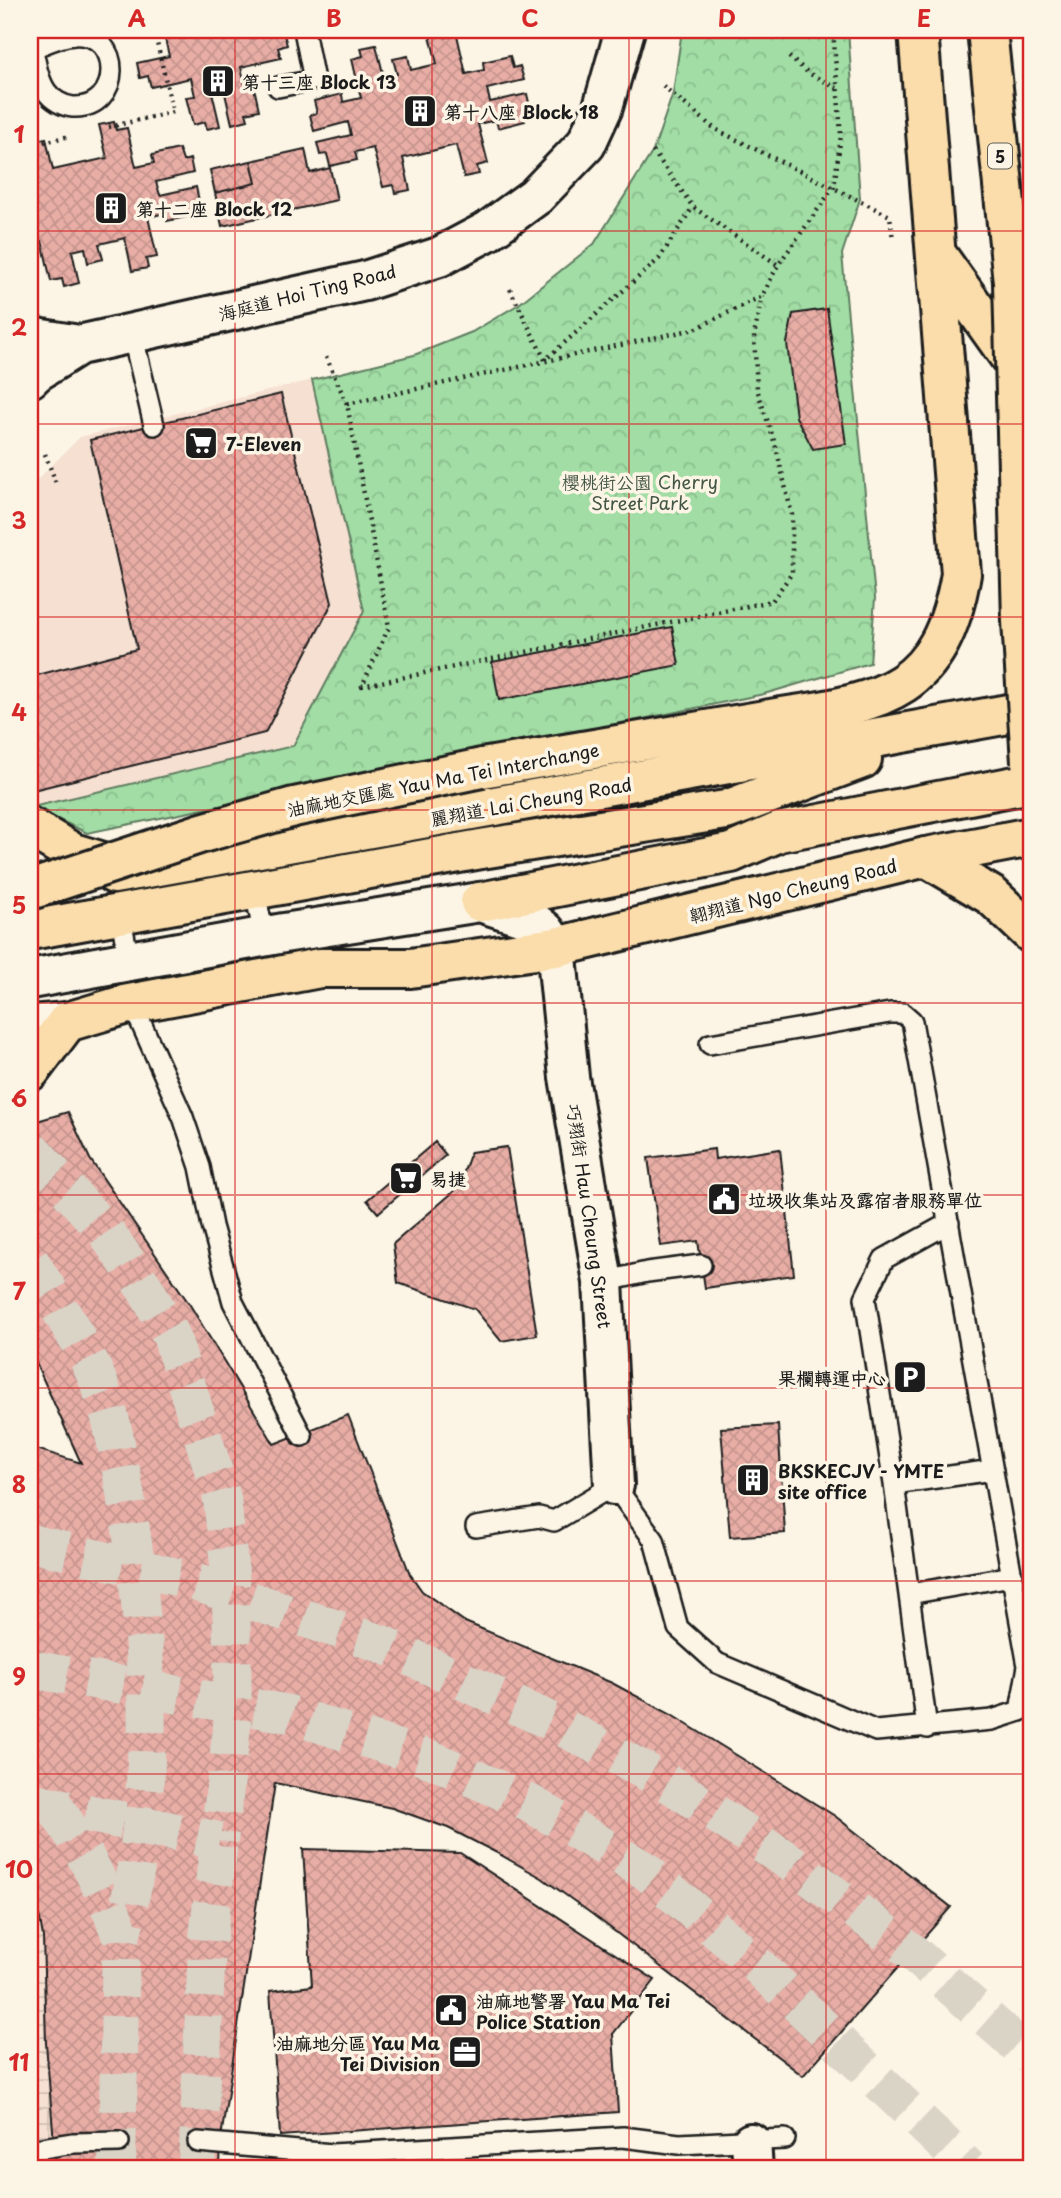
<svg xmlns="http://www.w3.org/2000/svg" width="1061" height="2198" viewBox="0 0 1061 2198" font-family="'Playpen Sans','LXGW WenKai TC',sans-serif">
  <defs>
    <pattern id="industrial-grid" width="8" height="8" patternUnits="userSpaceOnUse" patternTransform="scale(1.75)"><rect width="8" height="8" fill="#f6e0d2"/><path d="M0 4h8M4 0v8" fill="none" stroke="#d2c0b4"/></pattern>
    <pattern id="park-crowns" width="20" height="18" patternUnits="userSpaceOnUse" patternTransform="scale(1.75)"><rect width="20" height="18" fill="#a1dda4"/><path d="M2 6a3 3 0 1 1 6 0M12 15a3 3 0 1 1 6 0" fill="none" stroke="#8abd8d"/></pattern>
    <pattern id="building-cross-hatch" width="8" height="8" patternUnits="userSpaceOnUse" patternTransform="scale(1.75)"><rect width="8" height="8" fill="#e8aea6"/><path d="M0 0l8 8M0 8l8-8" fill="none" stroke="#c6958e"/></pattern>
  </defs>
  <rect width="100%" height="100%" fill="#fcf5e5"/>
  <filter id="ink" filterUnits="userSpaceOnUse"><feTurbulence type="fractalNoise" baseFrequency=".0143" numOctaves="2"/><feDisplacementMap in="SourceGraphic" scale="14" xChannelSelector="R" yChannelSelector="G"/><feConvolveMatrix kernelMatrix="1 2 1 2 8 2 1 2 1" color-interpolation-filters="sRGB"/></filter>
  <g filter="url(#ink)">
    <path fill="#f6e0d2" d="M 312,380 L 364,611 L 293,747 L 32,807 L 30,487 L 80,437 Z"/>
    <path fill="url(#industrial-grid)" d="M 30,1895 L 40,1919 L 43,1937 L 46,2043 L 56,2168 L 30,2168 Z"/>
    <path fill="url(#park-crowns)" stroke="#5e7c60" stroke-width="2" d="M 682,30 L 848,30 L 860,199 L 842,254 L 875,598 L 870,663 L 764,694 L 87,833 L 32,807 L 293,746 L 364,611 L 312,380 L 414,355 L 472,332 L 519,304 L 594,244 L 653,151 L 673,93 Z"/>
    <path fill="url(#building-cross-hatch)" stroke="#1c1c1c" stroke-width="2" d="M 163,30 L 249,30 L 251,38 L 283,31 L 287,45 L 278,48 L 281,58 L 241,67 L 245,85 L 253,83 L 259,110 L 246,113 L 248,120 L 232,124 L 224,89 L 212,92 L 220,126 L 207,129 L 205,122 L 193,125 L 186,97 L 195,96 L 191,78 L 151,87 L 148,76 L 140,78 L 137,63 L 169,56 Z
      M 445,30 L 446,37 L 457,35 L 466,74 L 484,70 L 483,62 L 510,56 L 513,68 L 520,66 L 524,80 L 487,89 L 490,102 L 527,94 L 530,107 L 523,109 L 525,121 L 498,128 L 496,120 L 478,124 L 488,163 L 477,166 L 479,174 L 464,177 L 456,145 L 403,158 L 410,190 L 395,193 L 393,185 L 383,187 L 373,148 L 355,152 L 357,160 L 330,166 L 327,154 L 320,155 L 317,143 L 351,135 L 348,122 L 314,131 L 310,115 L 317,113 L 314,101 L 342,94 L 343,102 L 361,98 L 352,59 L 363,56 L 361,48 L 376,45 L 384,77 L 397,74 L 393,59 L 408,56 L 411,70 L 437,64 L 429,32 Z
      M 114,122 L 116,130 L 127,128 L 136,167 L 154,163 L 152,155 L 179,149 L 183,161 L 190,159 L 193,173 L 156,182 L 160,195 L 196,187 L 199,201 L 192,203 L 195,215 L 167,221 L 166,213 L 148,217 L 157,257 L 146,259 L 148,268 L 132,271 L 125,238 L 99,244 L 103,259 L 88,263 L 85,248 L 72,251 L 79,283 L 64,287 L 62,279 L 51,281 L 42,241 L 30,245 L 31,141 L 46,138 L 53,170 L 107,158 L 99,125 Z
      M 305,149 L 310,173 L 330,168 L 337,200 L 222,226 L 215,193 L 256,183 L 251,161 Z
      M 251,161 L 256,183 L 215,193 L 210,170 Z
      M 827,309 L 846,444 L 813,449 L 796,417 L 787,343 L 793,314 Z
      M 281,394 L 332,603 L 265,733 L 33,790 L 30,777 L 30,677 L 137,649 L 90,440 Z
      M 672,627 L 679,665 L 499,700 L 492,662 Z
      M 68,1112 L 90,1159 L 190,1305 L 274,1444 L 348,1415 L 410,1574 L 422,1591 L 465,1622 L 612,1683 L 670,1714 L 835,1816 L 951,1907 L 803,2076 L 592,1914 L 542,1878 L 499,1854 L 448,1828 L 392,1808 L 275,1783 L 221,2138 L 220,2168 L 56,2168 L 46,2043 L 43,1937 L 40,1919 L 30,1895 L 30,1447 L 81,1463 L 30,1350 L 30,1123 Z
      M 435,1142 L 446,1155 L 378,1213 L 367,1200 Z
      M 507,1147 L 537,1335 L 501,1341 L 475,1309 L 398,1283 L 393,1244 L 458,1188 L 471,1152 Z
      M 714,1149 L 715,1159 L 780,1149 L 794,1275 L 705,1288 L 698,1241 L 661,1246 L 648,1158 Z
      M 778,1425 L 785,1533 L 730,1537 L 721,1428 Z
      M 303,1849 L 460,1853 L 655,1980 L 613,2034 L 618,2112 L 280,2136 L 270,1991 L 312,1986 Z
      M 666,2161 L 676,2168 L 597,2168 Z
      M 666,2161 L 676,2168 L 597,2168 Z"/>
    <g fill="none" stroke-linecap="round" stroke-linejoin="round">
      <path stroke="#dad4c7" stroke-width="38" stroke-dasharray="38 19" stroke-linecap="butt" d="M 30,1261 C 53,1299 87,1349 102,1391 C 115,1429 121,1470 128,1510 C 150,1649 158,1800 121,1937
        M 197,2168 L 207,1946 L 219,1841"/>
      <path stroke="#dad4c7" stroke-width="38" stroke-dasharray="38 19" stroke-linecap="butt" d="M 117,2168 L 121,1937"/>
      <path stroke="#dad4c7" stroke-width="38" stroke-dasharray="38 19" stroke-linecap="butt" d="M 30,1148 L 106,1232 L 146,1290 L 171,1335 L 222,1498 L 231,1583 L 233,1716 L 219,1841"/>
      <path stroke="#dad4c7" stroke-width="38" stroke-dasharray="38 19" stroke-linecap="butt" d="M 30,1543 L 189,1580 L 382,1644 L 557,1724 L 673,1786 L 793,1864 L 912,1952 L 1031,2057
        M 30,1669 L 289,1714 L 433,1760 L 531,1804 L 646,1871 L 752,1960 L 969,2168
        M 30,1801 L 219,1841
        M 54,1806 C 83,1847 104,1889 121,1937"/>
      <g stroke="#1c1c1c" stroke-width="24">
        <path id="service" d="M 30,34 C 34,52 36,76 46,91 C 52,100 63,106 73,107 C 123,110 124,31 74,35 C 60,36 46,43 33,48
          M 278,87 L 314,80 L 304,30
          M 132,333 L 154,425
          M 255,891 L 264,937
          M 121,918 L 129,961
          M 132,1003 L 183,1117 L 200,1167 L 212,1226 L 233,1302 L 302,1436
          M 603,1282 L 647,1272 L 701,1265
          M 894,1484 L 993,1470
          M 476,1527 L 539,1517 L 554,1521 L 614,1485 L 654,1540 L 678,1628 L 717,1663 L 876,1731 L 992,1720 L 1020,1711 L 1028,1666 L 912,1021 L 903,1013 L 890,1013 L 710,1044
          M 909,1594 L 1012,1576
          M 927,1728 L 894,1484 L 865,1298 L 884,1259 L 949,1223
          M 198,2142 L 332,2154 L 623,2137 L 679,2144 L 785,2139
          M 30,2150 L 73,2143 L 119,2142"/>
      </g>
      <g stroke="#1c1c1c" stroke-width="44">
        <path id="minor" d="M 30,337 L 79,345
          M 30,376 L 79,345 L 365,281 L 439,257 L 488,231 L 536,196 L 586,144 L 603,107 L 625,30
          M 556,947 L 569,1077 L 603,1282 L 614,1485
          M 751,2143 L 753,2168"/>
      </g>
      <g stroke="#1c1c1c" stroke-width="44">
        <path id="tertiary" d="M 30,378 L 33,375
          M 30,1025 L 67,1022"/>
      </g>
      <g stroke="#1c1c1c" stroke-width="44">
        <path id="secondary" d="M 30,979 L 284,933 L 480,902 L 529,918 L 545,931 L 556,947"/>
      </g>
      <g stroke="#1c1c1c" stroke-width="44">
        <path id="primary" d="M 482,768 L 782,717 L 814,725
          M 30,827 L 73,853 L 127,869
          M 114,874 L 1031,710
          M 480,902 L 731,853 L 779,832 L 1031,783
          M 30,930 L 481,849 L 726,810 L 862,759
          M 30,1071 L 67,1022 L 124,1005 L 320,968 L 410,968 L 556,947 L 926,857 L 1031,837"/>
      </g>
      <g stroke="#1c1c1c" stroke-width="44">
        <path id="trunk" d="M 987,30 L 1013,282 L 1020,315
          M 937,255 L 1026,380
          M 782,717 C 886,702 941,690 961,574 L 918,30
          M 926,857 L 992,896 L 1031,933"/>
      </g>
      <path stroke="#1c1c1c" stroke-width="4.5" stroke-dasharray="2 5" stroke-linecap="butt" d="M 789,57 L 810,74 L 837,88
        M 663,86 L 715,129 L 890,216 L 893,240
        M 109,127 L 173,112 L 154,30
        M 30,145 L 70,136
        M 653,151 L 693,207 L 778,265
        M 510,289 L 545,360 L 659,259 L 693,207
        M 326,357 L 347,404 L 389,627 L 362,686 L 772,601 L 792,573 L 792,515 L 776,447 L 757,389 L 754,336 L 762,296
        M 347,404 L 695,329 L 762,296 L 778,265 L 834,187 L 841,135 L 833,30
        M 45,454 L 56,483"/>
      <use href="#service" stroke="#fcf5e5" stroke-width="19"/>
      <use href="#minor" stroke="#fcf5e5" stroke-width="38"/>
      <use href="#tertiary" stroke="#fcf5e5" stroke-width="38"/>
      <use href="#secondary" stroke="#fcf5e5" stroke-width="38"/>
      <use href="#primary" stroke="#faddab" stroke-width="38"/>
      <use href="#trunk" stroke="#faddab" stroke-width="38"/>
      <g stroke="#1c1c1c" stroke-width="44" stroke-linecap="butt">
        <path id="primary-bridge" d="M 30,890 L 202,833 L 294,807 L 482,768"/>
      </g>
      <g stroke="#1c1c1c" stroke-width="44" stroke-linecap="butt">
        <path id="trunk-bridge" d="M 1013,282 L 1022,621 L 1031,762"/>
      </g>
      <use href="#primary-bridge" stroke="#faddab" stroke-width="38"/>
      <use href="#trunk-bridge" stroke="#faddab" stroke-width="38"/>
    </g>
  </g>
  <path fill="none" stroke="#d62828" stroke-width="2" stroke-opacity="0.55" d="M 235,30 L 235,2168M 432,30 L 432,2168M 629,30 L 629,2168M 826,30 L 826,2168M 30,231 L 1031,231M 30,424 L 1031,424M 30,617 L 1031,617M 30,810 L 1031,810M 30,1003 L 1031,1003M 30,1195 L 1031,1195M 30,1388 L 1031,1388M 30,1581 L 1031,1581M 30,1774 L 1031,1774M 30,1967 L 1031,1967"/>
  <defs>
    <g id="building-square" transform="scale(1.75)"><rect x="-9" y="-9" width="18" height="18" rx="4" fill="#1c1c1c" stroke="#fcf5e5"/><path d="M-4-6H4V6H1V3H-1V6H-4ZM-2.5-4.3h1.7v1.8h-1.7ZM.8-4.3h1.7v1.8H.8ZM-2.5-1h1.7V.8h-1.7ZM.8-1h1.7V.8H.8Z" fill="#fff"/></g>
    <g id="supermarket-square" transform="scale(1.75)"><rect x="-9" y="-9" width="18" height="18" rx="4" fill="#1c1c1c" stroke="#fcf5e5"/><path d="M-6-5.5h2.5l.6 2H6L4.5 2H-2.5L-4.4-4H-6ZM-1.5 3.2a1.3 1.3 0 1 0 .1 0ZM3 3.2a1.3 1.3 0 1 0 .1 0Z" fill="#fff"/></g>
    <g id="civic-square" transform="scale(1.75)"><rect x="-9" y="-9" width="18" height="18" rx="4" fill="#1c1c1c" stroke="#fcf5e5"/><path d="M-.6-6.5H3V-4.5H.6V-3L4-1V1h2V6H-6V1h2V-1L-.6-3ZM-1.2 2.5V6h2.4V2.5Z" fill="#fff"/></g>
    <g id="parking-square" transform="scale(1.75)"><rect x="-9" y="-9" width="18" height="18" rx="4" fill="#1c1c1c" stroke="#fcf5e5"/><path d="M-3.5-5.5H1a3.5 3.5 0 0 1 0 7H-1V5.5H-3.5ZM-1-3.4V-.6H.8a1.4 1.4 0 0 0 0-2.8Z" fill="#fff"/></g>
    <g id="office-square" transform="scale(1.75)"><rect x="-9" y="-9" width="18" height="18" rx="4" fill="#1c1c1c" stroke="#fcf5e5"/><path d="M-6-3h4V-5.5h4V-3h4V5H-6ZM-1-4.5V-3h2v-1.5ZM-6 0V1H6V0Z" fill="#fff"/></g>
  </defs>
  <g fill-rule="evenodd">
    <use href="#building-square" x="218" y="81"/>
    <use href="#building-square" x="420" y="111"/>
    <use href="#building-square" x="111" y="208"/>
    <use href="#supermarket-square" x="201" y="443"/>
    <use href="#supermarket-square" x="406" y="1178"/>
    <use href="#civic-square" x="724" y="1199"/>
    <use href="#parking-square" x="910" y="1377"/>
    <use href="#building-square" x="753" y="1480"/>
    <use href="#civic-square" x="451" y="2010"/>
    <use href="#office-square" x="465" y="2052"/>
  </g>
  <g text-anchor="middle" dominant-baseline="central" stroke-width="7" stroke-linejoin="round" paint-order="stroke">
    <rect fill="#fcf5e5" stroke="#5f5d58" stroke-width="2" x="988" y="143.5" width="24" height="25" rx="5"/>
    <g font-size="16" font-weight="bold" fill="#1c1c1c">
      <text x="1000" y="156">5</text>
    </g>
    <g font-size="18" font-weight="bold" fill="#1c1c1c" stroke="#fcf5e5" text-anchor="start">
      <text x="242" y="81">第十三座 Block 13</text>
      <text x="444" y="111">第十八座 Block 18</text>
      <text x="136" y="208">第十二座 Block 12</text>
      <text x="226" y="443">7-Eleven</text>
      <text x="430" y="1178">易捷</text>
      <text x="748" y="1199">垃圾收集站及露宿者服務單位</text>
      <text x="886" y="1377" text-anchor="end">果欄轉運中心</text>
      <text x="778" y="1470">BKSKECJV - YMTE<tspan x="778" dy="21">site office</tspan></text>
      <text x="476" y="2000">油麻地警署 Yau Ma Tei<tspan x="476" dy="21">Police Station</tspan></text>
      <text x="440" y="2042" text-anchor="end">油麻地分區 Yau Ma<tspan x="440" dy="21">Tei Division</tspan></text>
    </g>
    <g font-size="18" fill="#1c1c1c" stroke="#fcf5e5">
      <text transform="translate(307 292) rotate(-14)">海庭道 Hoi Ting Road</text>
      <text transform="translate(443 779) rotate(-11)">油麻地交匯處 Yau Ma Tei Interchange</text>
      <text transform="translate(531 801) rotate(-10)">麗翔道 Lai Cheung Road</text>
      <text transform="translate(793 890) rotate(-14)">翺翔道 Ngo Cheung Road</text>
      <text transform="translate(590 1216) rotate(82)">巧翔街 Hau Cheung Street</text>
    </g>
    <g font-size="18" fill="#445645" stroke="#fcf5e5">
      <text x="640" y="481">櫻桃街公園 Cherry<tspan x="640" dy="21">Street Park</tspan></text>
    </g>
  </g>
  <rect width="1061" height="2198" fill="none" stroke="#fcf5e5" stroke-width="77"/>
  <rect x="38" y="38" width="985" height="2122" fill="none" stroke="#d62828" stroke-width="2.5"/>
  <g font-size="23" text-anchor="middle" font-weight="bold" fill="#d62828">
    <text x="137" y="27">A</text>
    <text x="334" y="27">B</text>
    <text x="530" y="27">C</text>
    <text x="727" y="27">D</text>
    <text x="924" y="27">E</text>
    <text x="19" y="143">1</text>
    <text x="19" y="336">2</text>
    <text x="19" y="529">3</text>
    <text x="19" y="721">4</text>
    <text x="19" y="914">5</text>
    <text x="19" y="1107">6</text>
    <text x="19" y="1300">7</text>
    <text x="19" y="1493">8</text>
    <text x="19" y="1685">9</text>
    <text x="19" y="1878">10</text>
    <text x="19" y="2071">11</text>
  </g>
</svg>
